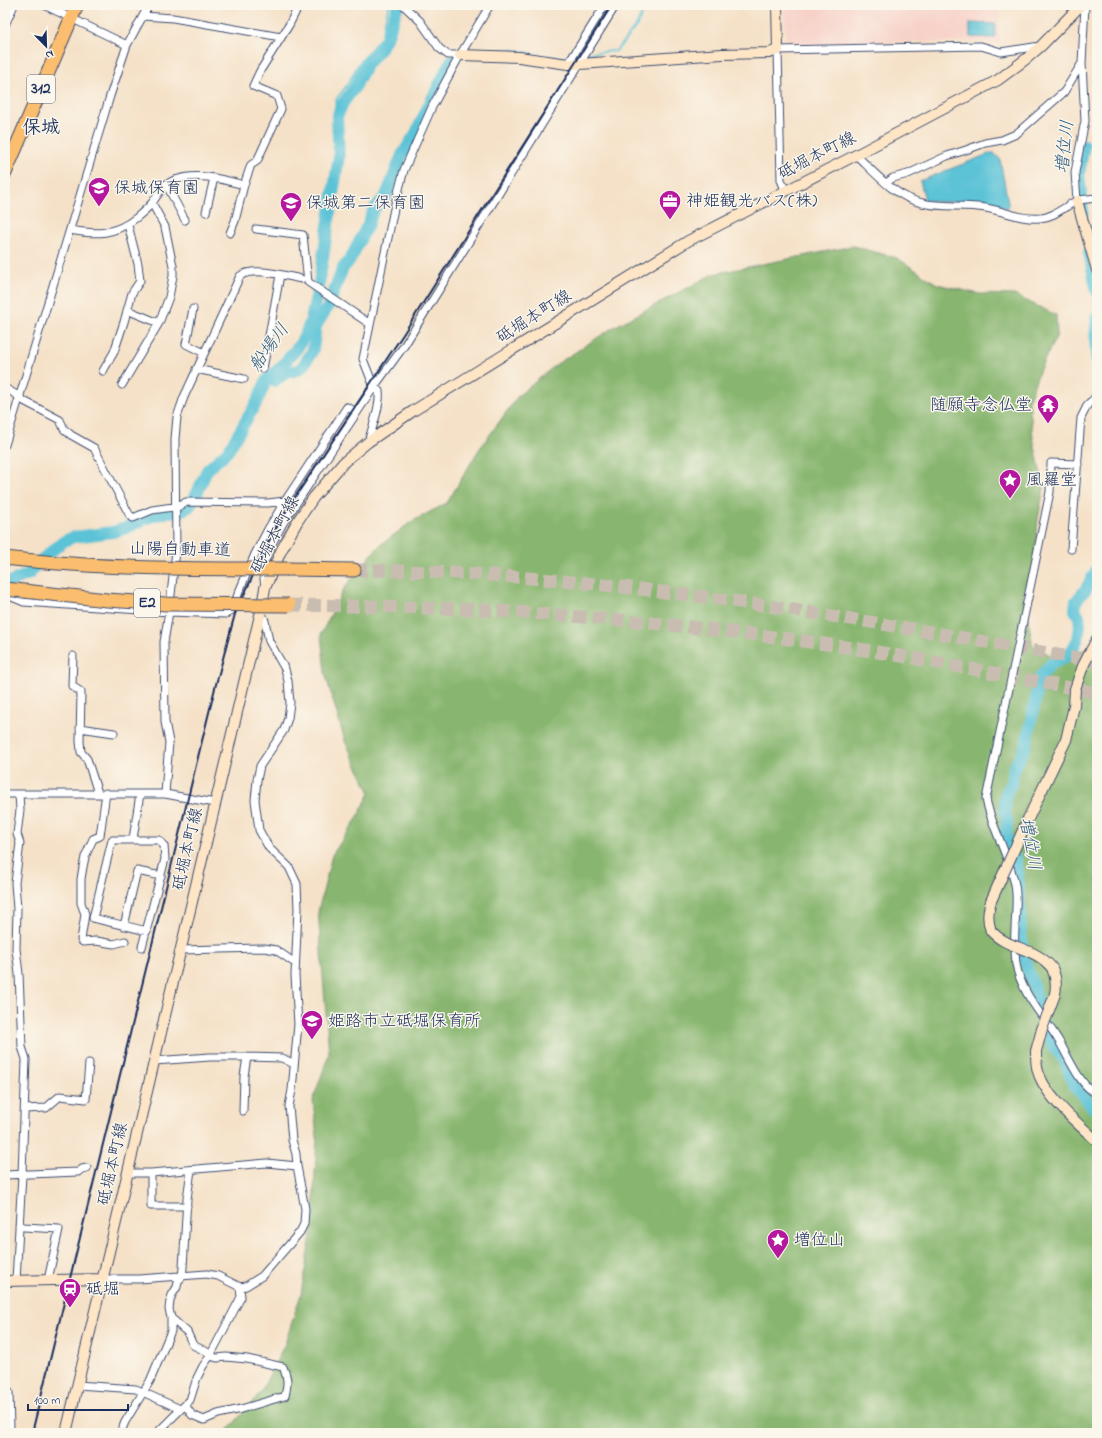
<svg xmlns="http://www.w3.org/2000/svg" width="1102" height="1438" viewBox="0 0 1102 1438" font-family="'Indie Flower','Klee One',sans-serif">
  <rect width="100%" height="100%" fill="#fbf7ec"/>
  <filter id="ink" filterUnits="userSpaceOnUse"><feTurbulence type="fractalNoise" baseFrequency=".025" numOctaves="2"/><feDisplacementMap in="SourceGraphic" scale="8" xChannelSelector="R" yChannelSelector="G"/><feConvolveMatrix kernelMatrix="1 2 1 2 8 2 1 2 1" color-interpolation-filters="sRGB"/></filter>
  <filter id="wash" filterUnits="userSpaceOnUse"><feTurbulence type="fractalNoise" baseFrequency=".012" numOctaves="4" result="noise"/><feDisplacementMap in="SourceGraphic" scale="16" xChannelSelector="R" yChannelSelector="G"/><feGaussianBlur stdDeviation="0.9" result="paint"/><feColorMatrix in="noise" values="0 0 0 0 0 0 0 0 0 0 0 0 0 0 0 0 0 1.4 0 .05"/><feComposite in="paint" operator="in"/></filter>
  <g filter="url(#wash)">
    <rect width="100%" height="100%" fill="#f5e1c7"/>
    <path fill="#f7d1c8" d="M 783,5 L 999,5 L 999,44 L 983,42 L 895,42 L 791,46 L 787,43 Z"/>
    <path fill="#88b66f" stroke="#527266" d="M 853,246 L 897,258 L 937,284 L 979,294 L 1014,295 L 1056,315 L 1057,335 L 1040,369 L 1029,399 L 1033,438 L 1044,488 L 1038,519 L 1034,564 L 1023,594 L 1033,646 L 1056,658 L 1097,646 L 1097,1433 L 224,1433 L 229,1429 L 261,1392 L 285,1344 L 301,1294 L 312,1229 L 317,1137 L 313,1100 L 329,1054 L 318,912 L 332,855 L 356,820 L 370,793 L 345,741 L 325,673 L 321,634 L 345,587 L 378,547 L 411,522 L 447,503 L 478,451 L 518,396 L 557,364 L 614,327 L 713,274 Z"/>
    <path fill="#5bc3d7" stroke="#3b799a" d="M 970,23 L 995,24 L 995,38 L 970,37 Z
      M 991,153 L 994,153 L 1000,159 L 1009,208 L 977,201 L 941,202 L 925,200 L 920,181 Z"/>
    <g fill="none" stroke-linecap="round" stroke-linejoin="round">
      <path stroke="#5bc3d7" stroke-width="2" d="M 470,51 L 473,50 L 513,50 L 533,54
        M 589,53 L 616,51 L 637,25 L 646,5
        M 543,56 L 566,58 L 571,57
        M 337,117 L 334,112 L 337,98 L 348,84 L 358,65 L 381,37 L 389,5"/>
      <path stroke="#5bc3d7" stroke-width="12" d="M 1083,212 L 1079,174 L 1084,145
        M 1089,252 L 1097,292
        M 1097,316 L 1095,340 L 1097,363
        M 274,381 L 286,373 L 298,370 L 303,366 L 313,350 L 316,326 L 328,307 L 343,268 L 350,260 L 368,224 L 374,209 L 386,196 L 402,155 L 416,133 L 428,107 L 451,61
        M 1097,569 L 1086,589 L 1076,601 L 1075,610 L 1079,617 L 1080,626 L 1078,639 L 1072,650 L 1064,658 L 1051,664 L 1040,677 L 1026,746 L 1014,768 L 1012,783 L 1007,791 L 1005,797 L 1005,812 L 1007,820 L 1006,836 L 1015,859 L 1017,872 L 1020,907 L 1021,934 L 1024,957 L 1036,994 L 1042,1020 L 1053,1046 L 1065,1061 L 1074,1086 L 1097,1112
        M 5,584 L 29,574 L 40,561 L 64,541 L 74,537 L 113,532 L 126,528 L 149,517 L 168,512 L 181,511 L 189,507 L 197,493 L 207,470 L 228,451 L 257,402 L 266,381 L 281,367 L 298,347 L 305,335 L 311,320 L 319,283 L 339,156 L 337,117 L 343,103 L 355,87 L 367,63 L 380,50 L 388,35 L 398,5"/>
    </g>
  </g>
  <g filter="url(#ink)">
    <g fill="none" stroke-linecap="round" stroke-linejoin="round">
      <path stroke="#c9bdb2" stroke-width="13" stroke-dasharray="13 6" stroke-linecap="butt" d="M 354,570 C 408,571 462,572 516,577 C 711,592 904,627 1097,662
        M 289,605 C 353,606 417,607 481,610 C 591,616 702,627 811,642 C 907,655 1002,675 1097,693"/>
      <g stroke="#3c4a6e" stroke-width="9">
        <path id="street" d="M 44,5 L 127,45
          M 403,5 L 420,21 L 439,48 L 448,55 L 460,55
          M 143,16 L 173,18 L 281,37
          M 5,25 L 14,5
          M 568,64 L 605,5
          M 856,155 C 875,173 895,197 922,203 C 943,208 965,204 986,208 C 1004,211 1022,220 1040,218 C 1054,217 1064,207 1076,201 C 1082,199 1091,199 1097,198
          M 886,183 L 893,178 L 908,174 L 947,156 L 966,150 L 985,143 L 1002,140 L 1016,134 L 1064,92 L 1082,63
          M 166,184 L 185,220
          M 785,190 L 781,180 L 778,50 L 981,46 L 1001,52 L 1040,46
          M 1077,201 L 1075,172 L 1085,121 L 1082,63 L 1085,5
          M 206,212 L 214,178
          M 256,229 L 303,235 L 308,282 L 370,324
          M 70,230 C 97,235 114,235 136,218 C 142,213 147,209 152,203 C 159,193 163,184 175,180 C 197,172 221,179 244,185 L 251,165 L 257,161 L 281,109 L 277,96 L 253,86 L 260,71 L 289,25 L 299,5
          M 230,233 L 235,221 L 244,185
          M 193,309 L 186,344 L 204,353
          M 127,310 L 159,323
          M 196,369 L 244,379
          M 263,369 L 280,275
          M 103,371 L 114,352 L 124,322 L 132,293 L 140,281 L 138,264 L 128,225
          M 122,385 L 159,323 L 169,297 L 173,276 L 173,266 L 165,227 L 152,203
          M 5,388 L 20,397 L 22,400 L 60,420 L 64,429 L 71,435 L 94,448 L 129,514 L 133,518 L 152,510 L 180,506 L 186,502 L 268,503 L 285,501
          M 368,442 C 372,428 381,405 379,391 L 374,387 L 363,359 L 395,204 L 404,170 L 432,107 L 460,55 L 490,5
          M 5,445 L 110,96 L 127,45 L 149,5
          M 1078,464 L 1051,463 L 1050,492 L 986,799 C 992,829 1009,855 1015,885 C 1018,900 1015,915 1015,930 C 1014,941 1015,953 1016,964 C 1021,993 1042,1014 1057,1038 C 1066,1051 1081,1090 1097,1093
          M 1071,549 L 1081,418 L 1088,404 L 1094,399 L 1097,393
          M 265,588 L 263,568 L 269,549 L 283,523 L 374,387 L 404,346 L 616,5
          M 5,591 L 12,597 L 24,602 L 169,612 L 226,614 L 231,611 L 255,554 L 268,529 L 285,501 L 347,407 L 357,412
          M 73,656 L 72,686 L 81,692 L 80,741 L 81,752 L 87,759 L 98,793
          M 80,728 L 114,733
          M 106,793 L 100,836 L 93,839 L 85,857 L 83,867 L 81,879 L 81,903 L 85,914 L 81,940 L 83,942 L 96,941 L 114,944 L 125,941
          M 5,794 L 165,794 L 215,803
          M 165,794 L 169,742 L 165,722 L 164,642 L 169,612 L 176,551 L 175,439 L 177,417 L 184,397 L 240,276 C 253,266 286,276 301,279
          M 133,839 L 140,794
          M 124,926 L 137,871 L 161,876
          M 142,947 L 165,859 L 164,846 L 159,840 L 112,840 L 93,918 L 147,931
          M 180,950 L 264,948 L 276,950 L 295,963
          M 154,1061 L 210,1057 L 247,1057 L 282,1058 L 294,1064
          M 25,1109 L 46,1108 L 60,1096 L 86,1099 L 89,1063
          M 243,1111 L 244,1076 L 247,1057
          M 128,1173 L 151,1173 L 267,1163 L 297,1166
          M 151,1173 L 151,1206 L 187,1206
          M 5,1175 L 78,1172 L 82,1169 L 87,1168
          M 19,1225 L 24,1227 L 59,1229 L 48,1280
          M 103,1279 L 139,1279 L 207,1274 L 218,1276 L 240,1287 L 246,1286 L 262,1276 L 300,1232 L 304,1224 L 305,1209 L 297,1166 L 296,1154 L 292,1140 L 289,1106 L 292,1090 L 298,1024 L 295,975 L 298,909 L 297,884 L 289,867 L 269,848 L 259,830 L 255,800 L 257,780 L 260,766 L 284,730 L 288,718 L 290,703 L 288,681 L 285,669 L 269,641 L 265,621 L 261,611
          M 16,1281 L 22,1175 L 26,1059 L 22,1047 L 19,974 L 16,949 L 17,909 L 15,883 L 20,843 L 17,834 L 20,810 L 19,794
          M 171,1318 L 187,1332 L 193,1345 L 207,1352 L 210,1356 L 217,1358 L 226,1357 L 247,1359 L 283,1367 C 288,1379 288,1383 285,1396 L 241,1409 L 218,1414 L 204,1420 L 192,1415 L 185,1405
          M 77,1385 L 136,1389 L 180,1409
          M 5,1389 L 9,1392 L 10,1428
          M 123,1427 L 125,1422 L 150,1381 L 171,1331 L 171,1318 L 169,1309 L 170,1301 L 172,1295 L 177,1287 L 178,1281 L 182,1277 L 183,1268 L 187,1199 L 191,1170
          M 157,1433 L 190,1400 L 197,1378 L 203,1366 L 210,1356 L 241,1297 L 240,1287"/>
      </g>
      <g stroke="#3c4a6e" stroke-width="12">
        <path id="secondary" d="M 460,55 L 519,57 L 568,64 L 580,64 L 722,54 L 769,53 L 778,50 L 777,5
          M 1077,201 L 1097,270
          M 1028,819 L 1066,740 L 1074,706 L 1075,689 L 1083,666 L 1097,639
          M 991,901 C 988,912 987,920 991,931
          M 1052,968 C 1056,977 1057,984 1055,994
          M 1036,1051 C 1036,1056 1036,1062 1037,1067 C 1041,1093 1078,1124 1097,1141
          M 5,1281 L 103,1279
          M 66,1433 L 261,611 L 265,588 L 281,551 L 297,522 L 314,497 L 344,462 L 368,442 L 413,411 L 688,241 L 856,155 L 998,80 L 1026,59 L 1041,46 L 1081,5"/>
      </g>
      <g stroke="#3c4a6e" stroke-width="15">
        <path id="highway" d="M 5,173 L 77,5
          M 288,569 L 354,570"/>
      </g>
      <use href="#street" stroke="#fff" stroke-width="7"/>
      <use href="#secondary" stroke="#fde5c5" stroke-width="10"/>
      <use href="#highway" stroke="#fbbe6e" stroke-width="13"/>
      <path stroke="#1b2f5e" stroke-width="2" d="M 32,1433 L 215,688 L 235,614 L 270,539 L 291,503 L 404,333 L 612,5"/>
      <g stroke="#3c4a6e" stroke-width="12" stroke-linecap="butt">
        <path id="secondary-bridge" d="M 991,901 L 1028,819
          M 991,931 C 1008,950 1034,946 1052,968
          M 1036,1051 L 1042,1029 L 1055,994"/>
      </g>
      <g stroke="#3c4a6e" stroke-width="15" stroke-linecap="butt">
        <path id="highway-bridge" d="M 5,558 C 99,569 194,569 288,569
          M 5,589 L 107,600 L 166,604 L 289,605"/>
      </g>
      <use href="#secondary-bridge" stroke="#fde5c5" stroke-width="10"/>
      <use href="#highway-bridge" stroke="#fbbe6e" stroke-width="13"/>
    </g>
  </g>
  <defs>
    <g id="school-pin" transform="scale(1.15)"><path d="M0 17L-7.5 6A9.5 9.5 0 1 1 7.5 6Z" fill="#b5179e" stroke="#fbf7ec"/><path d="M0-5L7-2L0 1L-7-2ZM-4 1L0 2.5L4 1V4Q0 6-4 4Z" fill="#fff"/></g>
    <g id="office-pin" transform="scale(1.15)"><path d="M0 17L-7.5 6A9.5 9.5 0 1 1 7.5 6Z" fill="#b5179e" stroke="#fbf7ec"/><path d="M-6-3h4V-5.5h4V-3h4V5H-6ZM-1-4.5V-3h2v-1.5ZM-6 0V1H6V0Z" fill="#fff"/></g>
    <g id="temple-pin" transform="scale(1.15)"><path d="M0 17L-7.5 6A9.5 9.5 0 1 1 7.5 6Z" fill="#b5179e" stroke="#fbf7ec"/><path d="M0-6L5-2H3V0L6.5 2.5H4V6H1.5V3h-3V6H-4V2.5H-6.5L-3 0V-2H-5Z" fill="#fff"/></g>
    <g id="sight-pin" transform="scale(1.15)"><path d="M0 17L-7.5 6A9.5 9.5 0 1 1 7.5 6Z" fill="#b5179e" stroke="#fbf7ec"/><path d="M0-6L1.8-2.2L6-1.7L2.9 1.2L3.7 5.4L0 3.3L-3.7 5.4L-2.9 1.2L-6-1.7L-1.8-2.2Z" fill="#fff"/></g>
    <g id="station-pin" transform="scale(1.15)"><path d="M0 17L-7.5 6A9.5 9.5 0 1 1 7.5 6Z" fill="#b5179e" stroke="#fbf7ec"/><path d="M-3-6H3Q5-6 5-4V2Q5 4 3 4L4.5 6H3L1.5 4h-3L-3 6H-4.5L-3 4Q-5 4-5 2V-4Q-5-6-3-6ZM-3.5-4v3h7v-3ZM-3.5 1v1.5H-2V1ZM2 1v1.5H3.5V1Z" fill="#fff"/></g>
  </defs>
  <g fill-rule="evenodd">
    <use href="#school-pin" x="99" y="188"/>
    <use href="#office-pin" x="670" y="201"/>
    <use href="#school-pin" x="291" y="203"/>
    <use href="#temple-pin" x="1048" y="405"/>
    <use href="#sight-pin" x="1010" y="480"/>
    <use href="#school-pin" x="312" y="1021"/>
    <use href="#sight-pin" x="778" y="1240"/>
    <use href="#station-pin" x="70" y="1289"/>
  </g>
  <g text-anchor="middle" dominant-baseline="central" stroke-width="3" stroke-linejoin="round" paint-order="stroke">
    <g fill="#fbf7ec" stroke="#5e6b89" stroke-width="1">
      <rect x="27" y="75" width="28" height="28" rx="3"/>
      <rect x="134" y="589" width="26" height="28" rx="3"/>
    </g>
    <g font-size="16" font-weight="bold" fill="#1b2f5e">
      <text x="41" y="89">312</text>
      <text x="147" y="603">E2</text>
    </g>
    <g font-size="17" fill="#1b2f5e" stroke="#fbf7ec">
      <text transform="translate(817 156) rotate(-27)">砥堀本町線</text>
      <text transform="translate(534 317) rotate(-32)">砥堀本町線</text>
      <text transform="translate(275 535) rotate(-62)">砥堀本町線</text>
      <text transform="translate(180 550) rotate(1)">山陽自動車道</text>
      <text transform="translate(188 849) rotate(-77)">砥堀本町線</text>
      <text transform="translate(113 1164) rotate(-77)">砥堀本町線</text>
    </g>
    <g font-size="17" fill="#1b2f5e" stroke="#fbf7ec" text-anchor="start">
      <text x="114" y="188">保城保育園</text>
      <text x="686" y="201">神姫観光バス(株)</text>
      <text x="306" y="203">保城第二保育園</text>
      <text x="1032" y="405" text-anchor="end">随願寺念仏堂</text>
      <text x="1026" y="480">風羅堂</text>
      <text x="328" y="1021">姫路市立砥堀保育所</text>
      <text x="794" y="1240">増位山</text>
      <text x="86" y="1289">砥堀</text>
    </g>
    <g font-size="18" font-style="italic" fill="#2e5b82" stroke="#fbf7ec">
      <text transform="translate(1066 147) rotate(-84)">増位川</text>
      <text transform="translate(270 348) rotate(-53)">船場川</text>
      <text transform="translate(1029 844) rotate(80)">増位川</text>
    </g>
    <g font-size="19" font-weight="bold" fill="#1b2f5e" stroke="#fbf7ec">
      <text x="41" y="128">保城</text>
    </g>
  </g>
  <rect width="1102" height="1438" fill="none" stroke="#fbf7ec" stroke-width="20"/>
  <g transform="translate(46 46) rotate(157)" stroke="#fbf7ec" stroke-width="3" paint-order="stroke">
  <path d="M0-3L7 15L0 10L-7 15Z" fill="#1b2f5e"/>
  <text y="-6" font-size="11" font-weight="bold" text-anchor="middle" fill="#1b2f5e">N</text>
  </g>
  <path d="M28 1404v6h100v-6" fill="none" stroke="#1b2f5e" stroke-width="2"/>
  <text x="34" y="1404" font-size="12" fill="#1b2f5e" stroke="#fbf7ec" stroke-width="3" paint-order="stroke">100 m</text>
</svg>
